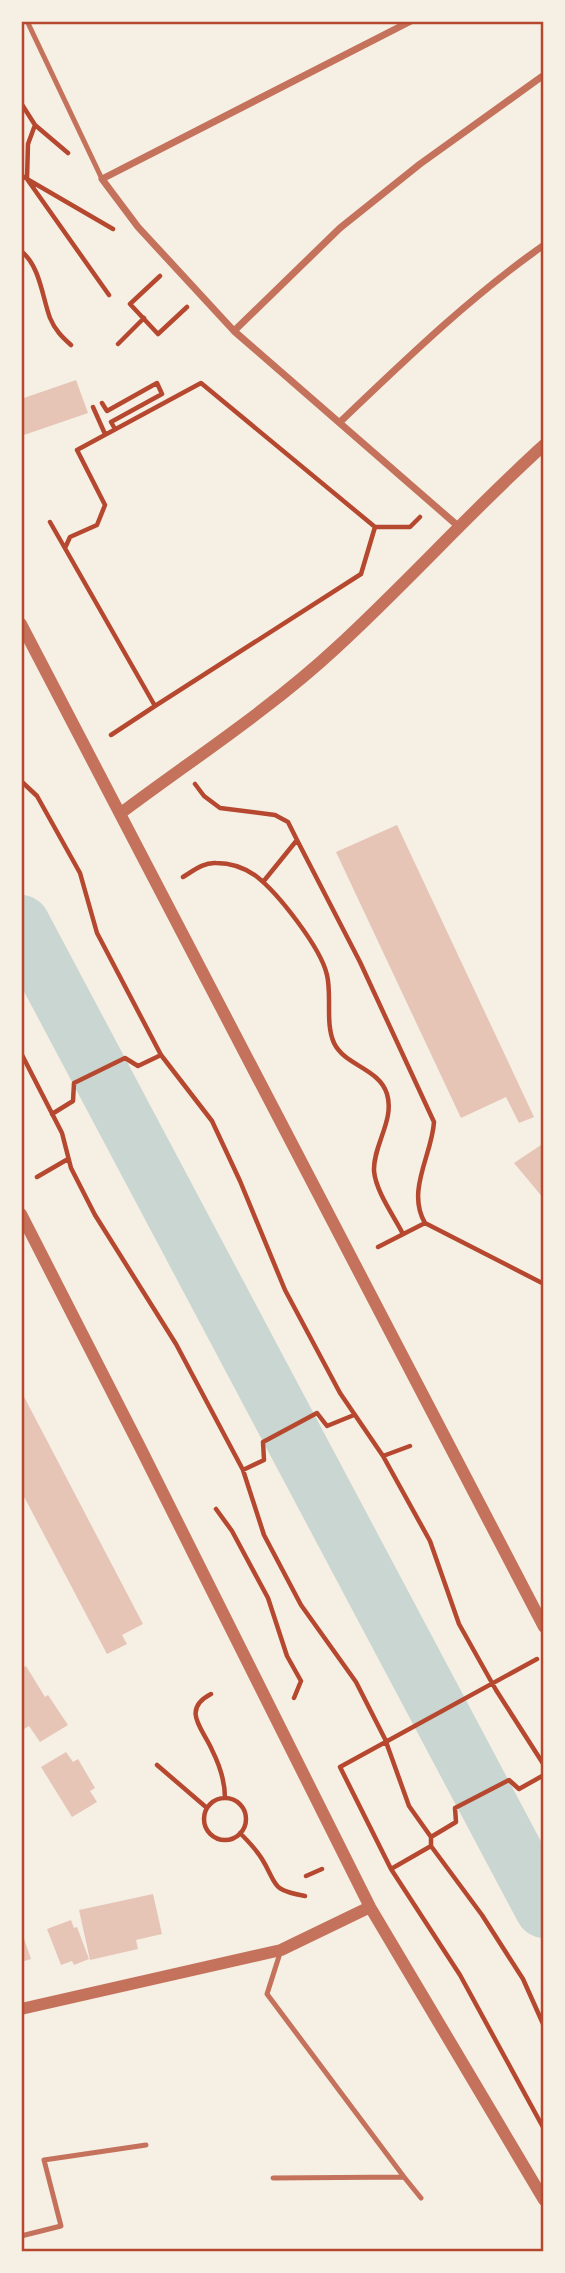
<svg xmlns="http://www.w3.org/2000/svg" width="565" height="2273" viewBox="0 0 565 2273" font-family="Mulish,sans-serif">
  <rect width="100%" height="100%" fill="#f6efe4"/>
  <g fill="none" stroke-linecap="round" stroke-linejoin="round">
    <path stroke="#c9d6d2" stroke-width="58" d="M 21,924 L 544,1909"/>
  </g>
  <path fill="#e6c5b7" d="M 76,380 L 88,413 L 21,436 L 21,399 Z
    M 397,825 L 534,1117 L 519,1123 L 506,1097 L 461,1118 L 336,852 Z
    M 544,1143 L 544,1199 L 514,1163 Z
    M 21,1391 L 143,1624 L 122,1635 L 127,1644 L 107,1654 L 21,1491 Z
    M 26,1666 L 45,1697 L 48,1695 L 68,1725 L 40,1742 L 29,1726 L 24,1729 L 21,1725 L 21,1669 Z
    M 66,1752 L 73,1762 L 78,1759 L 95,1788 L 90,1791 L 97,1802 L 72,1817 L 41,1767 Z
    M 153,1894 L 162,1934 L 136,1940 L 138,1949 L 90,1960 L 79,1910 Z
    M 71,1920 L 74,1928 L 77,1927 L 89,1959 L 74,1965 L 72,1961 L 61,1965 L 47,1929 Z
    M 21,1930 L 31,1959 L 21,1962 Z"/>
  <g fill="none" stroke-linecap="round" stroke-linejoin="round">
    <path stroke="#b5482f" stroke-width="4.5" d="M 21,103 L 35,125 L 68,153
      M 21,175 L 27,179 L 28,144 L 35,125
      M 21,251 C 40,266 42,296 50,318 C 55,330 62,337 71,345
      M 160,276 L 130,304 L 158,334 L 187,307
      M 109,295 L 27,179 L 113,229
      M 118,344 L 144,318
      M 102,403 L 107,411 L 157,383 L 162,394 L 111,422 L 115,429
      M 93,407 L 105,434
      M 50,522 L 155,706 L 361,574 L 375,527 L 201,383 L 77,450 L 105,505 L 97,525 L 70,537 L 65,548
      M 375,527 L 410,527 L 420,517
      M 111,735 L 155,706
      M 21,781 L 37,796 L 80,873 L 97,933 L 161,1055 L 212,1121 L 240,1181 L 285,1290 L 340,1393 L 383,1456 L 430,1541 L 459,1624 L 496,1690 L 544,1765
      M 195,784 L 204,796 L 220,808 L 275,815 L 288,822 L 297,840 L 360,962 L 434,1122 C 432,1155 406,1191 425,1223 L 544,1284
      M 183,877 C 193,871 204,862 216,863 C 230,863 245,868 256,876 C 278,893 321,948 327,975 C 332,996 325,1023 334,1043 C 345,1066 379,1068 387,1094 C 395,1120 373,1145 374,1171 C 376,1192 394,1216 403,1234
      M 263,882 L 297,840
      M 21,1053 L 62,1133 L 71,1168 L 95,1215 L 176,1344 L 243,1470 L 264,1535 L 301,1605 L 356,1682 L 385,1739 L 409,1806 L 431,1837 L 431,1846 L 482,1915 L 523,1979 L 544,2026
      M 52,1114 L 73,1101 L 74,1083 L 125,1058 L 138,1066 L 161,1055
      M 37,1177 L 68,1159
      M 378,1247 L 425,1223
      M 383,1456 L 410,1446
      M 243,1470 L 264,1460 L 263,1442 L 317,1413 L 327,1426 L 354,1415
      M 216,1509 L 232,1531 L 268,1598 L 287,1656 L 301,1681 L 294,1698
      M 537,1659 L 340,1767 L 391,1869 L 460,1975 L 544,2129
      M 211,1694 C 180,1710 204,1730 212,1750 C 219,1764 225,1782 225,1798
      M 157,1765 L 207,1808
      M204 1819a21 21 0 1 1 42 0a21 21 0 1 1-42 0Z
      M 240,1833 C 248,1841 256,1849 262,1859 C 278,1885 270,1890 305,1896
      M 431,1837 L 456,1822 L 455,1808 L 509,1780 L 519,1789 L 544,1775
      M 391,1869 L 431,1846
      M 306,1876 L 322,1869"/>
    <path stroke="#c5725c" stroke-width="5" d="M 27,21 L 102,179
      M 404,2177 L 421,2198
      M 273,2178 L 404,2177 L 267,1994 L 281,1950
      M 21,2236 L 61,2226 L 44,2160 L 146,2145"/>
    <path stroke="#c5725c" stroke-width="7" d="M 411,21 L 102,179 L 138,227 L 234,331 L 458,526
      M 234,331 L 340,228 L 420,164 L 544,75
      M 340,422 C 405,360 470,297 544,245"/>
    <path stroke="#c5725c" stroke-width="12" d="M 21,624 L 544,1627
      M 121,813 C 193,759 269,710 335,649 C 407,583 472,510 544,445
      M 21,1214 L 140,1447 L 370,1907 L 544,2200
      M 21,2009 L 281,1950 L 370,1907"/>
  </g>
  <rect width="565" height="2273" fill="none" stroke="#f6efe4" stroke-width="46"/>
  <rect x="23" y="23" width="519" height="2227" fill="none" stroke="#b5482f" stroke-width="2.5"/>
</svg>
